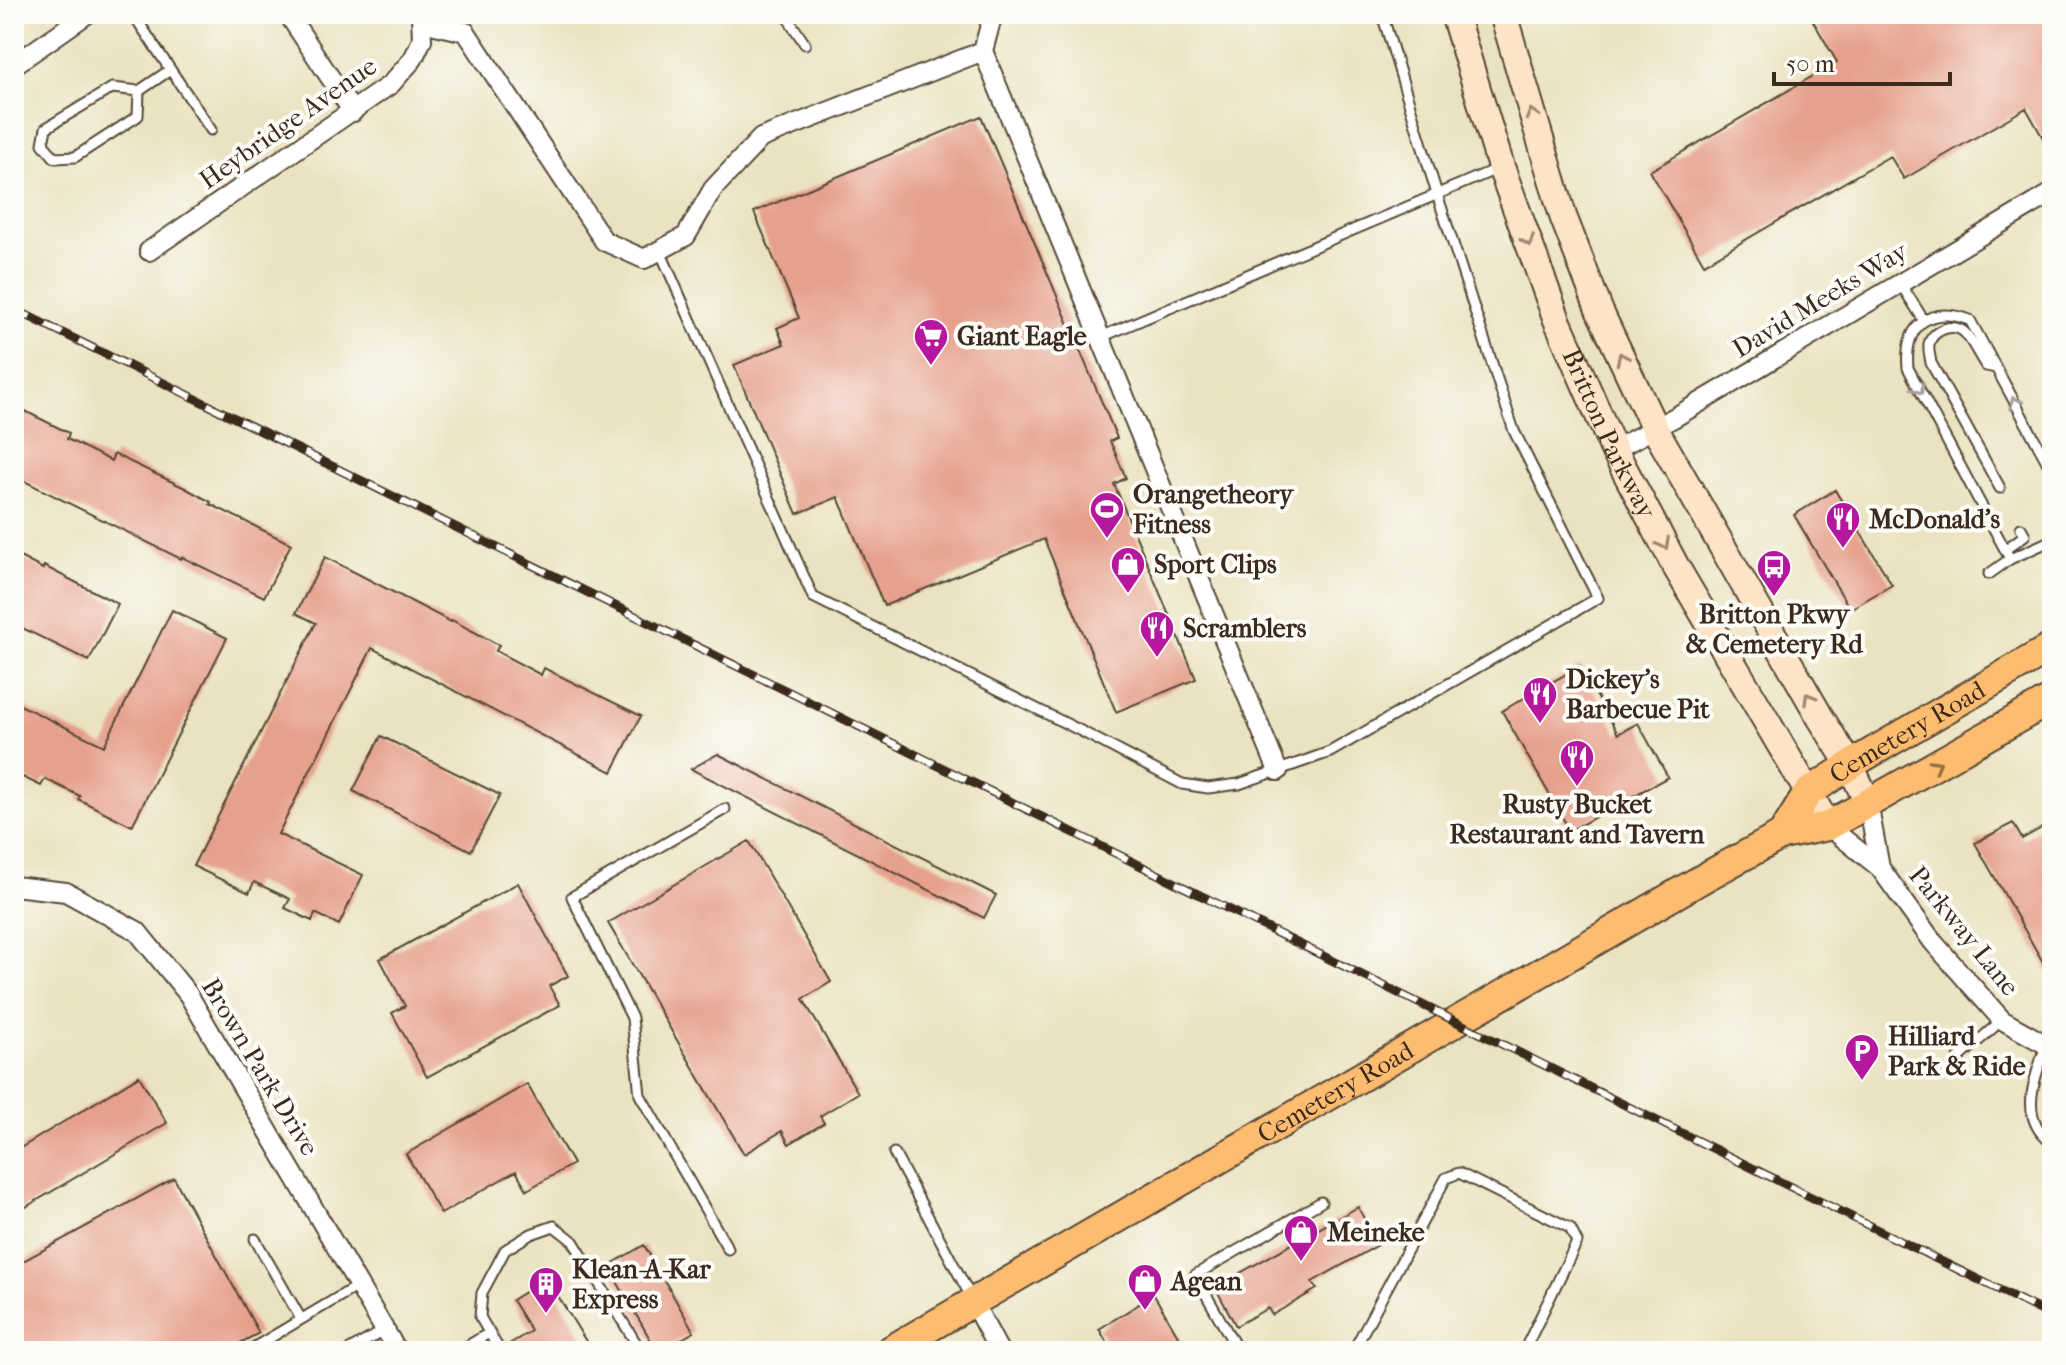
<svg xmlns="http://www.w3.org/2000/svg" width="2066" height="1365" viewBox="0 0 2066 1365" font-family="'IM FELL French Canon',serif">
  <rect width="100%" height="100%" fill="#fdfcf7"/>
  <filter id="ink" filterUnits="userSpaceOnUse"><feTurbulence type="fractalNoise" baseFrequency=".0125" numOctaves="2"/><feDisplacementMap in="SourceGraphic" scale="16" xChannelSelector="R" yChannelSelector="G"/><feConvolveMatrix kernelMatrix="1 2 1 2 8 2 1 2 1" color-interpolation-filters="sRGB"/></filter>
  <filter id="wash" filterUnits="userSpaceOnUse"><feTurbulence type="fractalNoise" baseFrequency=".006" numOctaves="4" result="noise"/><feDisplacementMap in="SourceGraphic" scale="32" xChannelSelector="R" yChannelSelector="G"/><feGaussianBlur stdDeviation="1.8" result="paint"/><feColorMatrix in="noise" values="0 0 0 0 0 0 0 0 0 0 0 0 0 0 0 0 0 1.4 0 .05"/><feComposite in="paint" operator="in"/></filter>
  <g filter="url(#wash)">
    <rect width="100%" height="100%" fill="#eae2c0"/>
    <g id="blocks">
      <path fill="#e6a08c" d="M 1809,14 L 2052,14 L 2052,154 L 2026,108 L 1904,179 L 1890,156 L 1704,264 L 1650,171 L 1837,62 Z
        M 981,116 L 1117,438 L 1110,441 L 1126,478 L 1114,484 L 1196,679 L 1116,712 L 1044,539 L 884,606 L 838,497 L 797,514 L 734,365 L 784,344 L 777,328 L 799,318 L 754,212 Z
        M 21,409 L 69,433 L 67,439 L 111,461 L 114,454 L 185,488 L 211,502 L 210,504 L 291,544 L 264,597 L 182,557 L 181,559 L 14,476 L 14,423 Z
        M 1835,490 L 1892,585 L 1850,609 L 1794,515 Z
        M 14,554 L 43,569 L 44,566 L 118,604 L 89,661 L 14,624 Z
        M 325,557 L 451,622 L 452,620 L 499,645 L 496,651 L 541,675 L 544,668 L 641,716 L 612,772 L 372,648 L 278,834 L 363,875 L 339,925 L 315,913 L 312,921 L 285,908 L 290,899 L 254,882 L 249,893 L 193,866 L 316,623 L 296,613 Z
        M 172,610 L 227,638 L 132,826 L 78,799 L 80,796 L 45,779 L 41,786 L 14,773 L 14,702 L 104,746 Z
        M 1580,666 L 1618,734 L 1638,723 L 1668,777 L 1570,831 L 1502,711 Z
        M 381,736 L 500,795 L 471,851 L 353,791 Z
        M 718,754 L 996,895 L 984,918 L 691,769 Z
        M 2052,822 L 2052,978 L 1975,843 L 2013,823 L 2022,839 Z
        M 749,841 L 831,982 L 803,999 L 858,1093 L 820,1116 L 824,1123 L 789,1144 L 782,1131 L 744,1154 L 608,923 Z
        M 518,883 L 568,976 L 549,986 L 560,1005 L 427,1077 L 392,1013 L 405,1006 L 380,959 Z
        M 139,1076 L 167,1123 L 14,1214 L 14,1152 Z
        M 527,1084 L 573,1164 L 527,1190 L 516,1171 L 441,1214 L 406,1154 Z
        M 174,1178 L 259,1333 L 225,1351 L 14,1351 L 14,1266 Z
        M 1358,1207 L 1378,1245 L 1312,1282 L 1317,1289 L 1272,1315 L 1268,1308 L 1236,1326 L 1215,1287 Z
        M 644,1245 L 694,1332 L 660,1351 L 657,1351 L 608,1266 Z
        M 547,1278 L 592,1351 L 507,1351 L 506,1346 L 531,1331 L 512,1300 Z
        M 1154,1295 L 1187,1351 L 1112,1351 L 1099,1329 Z"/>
    </g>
  </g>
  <g filter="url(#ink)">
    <use href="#blocks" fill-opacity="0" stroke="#554636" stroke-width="2"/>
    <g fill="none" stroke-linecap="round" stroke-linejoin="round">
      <g stroke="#554636" stroke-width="13">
        <path id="lane" d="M 133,14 L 211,130
          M 785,14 L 805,44
          M 139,91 L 138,116 L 75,157 L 55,158 L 43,144 L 46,128 L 112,88 L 139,91 L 170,70
          M 660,251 L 813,597 L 1079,730 L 1182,784 L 1208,788 L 1239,784 L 1330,752 L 1598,598 L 1514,431 L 1437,194 L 1382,14
          M 1900,283 L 1923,319
          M 1101,337 L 1499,168
          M 1996,368 L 1986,366 C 1979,356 1973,342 1965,333 C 1954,322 1933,329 1929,344 C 1928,350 1930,356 1931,363 L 2000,488
          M 2006,549 L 2025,535 L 2021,528
          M 2010,559 L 1908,368 C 1904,325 1929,305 1970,320 L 2052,471
          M 1989,574 L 2010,559 L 2052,540
          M 725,809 L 572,897 L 632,1018 L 640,1095 L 728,1249
          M 2046,1045 C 2035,1080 2017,1117 2052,1143
          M 1959,1058 L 2002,1020
          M 894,1153 L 972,1299
          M 255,1239 L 301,1319
          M 248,1351 L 359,1285
          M 348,1351 L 385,1330
          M 459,1351 L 489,1333
          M 500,1351 L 480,1317 L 482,1293 L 505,1250 L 531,1234 L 554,1226 L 573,1241 L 641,1351
          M 1238,1351 L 1195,1275 L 1321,1202
          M 1353,1351 L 1446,1178 L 1459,1173 L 1570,1228 L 1577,1242 L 1524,1351"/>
      </g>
      <g stroke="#554636" stroke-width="22">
        <path id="street" d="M 288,14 L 353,112
          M 993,14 L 983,51 L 1278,771
          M 422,22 L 466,32 L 604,241 L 644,259 L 686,236 L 713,189 L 761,138 L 983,51
          M 14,65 L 87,14
          M 149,251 L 391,84 L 413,59 L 422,40 L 421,14
          M 1614,450 L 1677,416 L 2052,193
          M 1868,803 L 1880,868
          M 1828,826 L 1880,868 L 1933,942 L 2002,1020 L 2052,1048
          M 14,886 L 66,892 L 137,931 L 188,994 L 397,1351
          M 973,1302 L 999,1351"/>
      </g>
      <g stroke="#554636" stroke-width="30">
        <g id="secondary">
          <path id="s1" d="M 1454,14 L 1501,167 L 1557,320 L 1614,450 L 1676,567 L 1828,826"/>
          <path d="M 1503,14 L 1563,216 L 1600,312 L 1655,429 L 1820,717 L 1850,765 L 1868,803"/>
        </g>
      </g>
      <g stroke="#554636" stroke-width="32">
        <g id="primary">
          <path id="s2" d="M 1782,835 L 1808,793 L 1850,765 L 2052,647"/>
          <path id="s3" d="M 889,1351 L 1707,876 L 1782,835 L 1828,826 L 2052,699"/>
        </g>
      </g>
      <use href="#lane" stroke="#fff" stroke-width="9"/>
      <use href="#street" stroke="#fff" stroke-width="18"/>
      <use href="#secondary" stroke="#fee4c6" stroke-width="26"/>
      <use href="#primary" stroke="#fdbc70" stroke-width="28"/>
      <g stroke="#3b2a1e" stroke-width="9">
        <path id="rail" d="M 14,309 L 2052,1316"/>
      </g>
      <use href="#rail" stroke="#fdfcf7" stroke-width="6" stroke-dasharray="18" stroke-linecap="butt"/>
    </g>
    <defs><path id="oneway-chevron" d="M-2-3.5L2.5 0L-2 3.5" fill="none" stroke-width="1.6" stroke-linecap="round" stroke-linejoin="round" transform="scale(2)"/></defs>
    <g stroke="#9c8772">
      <use href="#oneway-chevron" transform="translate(1532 114) rotate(-107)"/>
      <use href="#oneway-chevron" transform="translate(1528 241) rotate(70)"/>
      <use href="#oneway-chevron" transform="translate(1622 358) rotate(-115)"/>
      <use href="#oneway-chevron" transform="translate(1664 544) rotate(62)"/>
      <use href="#oneway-chevron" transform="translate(1809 698) rotate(-120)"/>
    </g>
    <g stroke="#a79f9a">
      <use href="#oneway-chevron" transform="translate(1919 389) rotate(62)"/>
      <use href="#oneway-chevron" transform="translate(2015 402) rotate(-119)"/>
    </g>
    <use stroke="#926c43" href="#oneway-chevron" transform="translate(1936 765) rotate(-29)"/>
  </g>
  <defs>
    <g id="supermarket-pin" transform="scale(1.8)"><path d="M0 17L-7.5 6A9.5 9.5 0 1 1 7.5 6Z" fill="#b5179e" stroke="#fdfcf7"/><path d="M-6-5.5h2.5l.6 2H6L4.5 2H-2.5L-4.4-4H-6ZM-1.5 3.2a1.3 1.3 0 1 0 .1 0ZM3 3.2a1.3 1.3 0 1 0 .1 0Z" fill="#fff"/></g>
    <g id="stadium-pin" transform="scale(1.8)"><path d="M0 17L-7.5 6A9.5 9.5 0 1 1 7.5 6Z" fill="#b5179e" stroke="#fdfcf7"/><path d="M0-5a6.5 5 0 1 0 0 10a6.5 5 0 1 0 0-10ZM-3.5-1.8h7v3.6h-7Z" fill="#fff"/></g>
    <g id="restaurant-pin" transform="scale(1.8)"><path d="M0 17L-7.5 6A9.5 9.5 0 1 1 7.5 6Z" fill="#b5179e" stroke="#fdfcf7"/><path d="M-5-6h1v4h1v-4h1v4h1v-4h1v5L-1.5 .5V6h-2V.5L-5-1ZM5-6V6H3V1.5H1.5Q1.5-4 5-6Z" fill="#fff"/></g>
    <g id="shop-pin" transform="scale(1.8)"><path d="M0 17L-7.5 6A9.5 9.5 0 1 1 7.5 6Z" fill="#b5179e" stroke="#fdfcf7"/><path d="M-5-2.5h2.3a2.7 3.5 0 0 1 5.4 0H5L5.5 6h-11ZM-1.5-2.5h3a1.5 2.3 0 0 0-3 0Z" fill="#fff"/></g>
    <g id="bus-pin" transform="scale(1.8)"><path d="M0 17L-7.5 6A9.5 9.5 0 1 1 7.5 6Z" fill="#b5179e" stroke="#fdfcf7"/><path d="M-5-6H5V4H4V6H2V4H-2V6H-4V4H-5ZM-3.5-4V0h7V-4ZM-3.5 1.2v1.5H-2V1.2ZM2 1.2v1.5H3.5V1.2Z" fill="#fff"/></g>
    <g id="parking-pin" transform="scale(1.8)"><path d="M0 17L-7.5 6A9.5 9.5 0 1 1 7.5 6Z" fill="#b5179e" stroke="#fdfcf7"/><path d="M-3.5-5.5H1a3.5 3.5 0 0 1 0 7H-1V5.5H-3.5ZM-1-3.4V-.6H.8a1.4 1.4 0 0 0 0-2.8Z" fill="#fff"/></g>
    <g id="building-pin" transform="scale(1.8)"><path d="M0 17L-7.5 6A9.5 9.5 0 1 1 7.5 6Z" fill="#b5179e" stroke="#fdfcf7"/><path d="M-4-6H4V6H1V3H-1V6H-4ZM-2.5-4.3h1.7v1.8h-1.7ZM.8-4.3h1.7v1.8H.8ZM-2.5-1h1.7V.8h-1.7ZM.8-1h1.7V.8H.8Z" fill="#fff"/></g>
  </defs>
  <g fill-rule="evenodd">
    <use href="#supermarket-pin" x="931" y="336"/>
    <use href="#stadium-pin" x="1107" y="509"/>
    <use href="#restaurant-pin" x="1843" y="519"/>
    <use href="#shop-pin" x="1128" y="564"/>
    <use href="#bus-pin" x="1774" y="567"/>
    <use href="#restaurant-pin" x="1157" y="628"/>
    <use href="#restaurant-pin" x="1540" y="694"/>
    <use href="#restaurant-pin" x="1577" y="757"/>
    <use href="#parking-pin" x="1862" y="1051"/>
    <use href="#shop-pin" x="1301" y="1232"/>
    <use href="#shop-pin" x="1145" y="1281"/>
    <use href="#building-pin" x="546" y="1284"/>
  </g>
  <g text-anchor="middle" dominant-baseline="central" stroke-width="8" stroke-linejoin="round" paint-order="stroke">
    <g font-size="26" fill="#3b2a1e" stroke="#fdfcf7">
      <text transform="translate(288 123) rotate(-35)">Heybridge Avenue</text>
      <text transform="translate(1820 300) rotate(-31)">David Meeks Way</text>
      <text stroke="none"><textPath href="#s1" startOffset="448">Britton Parkway</textPath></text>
      <text stroke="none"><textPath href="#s2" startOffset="166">Cemetery Road</textPath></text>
      <text transform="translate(1964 931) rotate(51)">Parkway Lane</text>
      <text transform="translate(260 1067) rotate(59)">Brown Park Drive</text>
      <text stroke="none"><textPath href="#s3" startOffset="516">Cemetery Road</textPath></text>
    </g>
    <g font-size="26" font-weight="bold" fill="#3b2a1e" stroke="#fdfcf7" text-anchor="start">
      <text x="957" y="336">Giant Eagle</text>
      <text x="1133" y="494">Orangetheory<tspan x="1133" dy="30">Fitness</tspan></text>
      <text x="1869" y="519">McDonald's</text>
      <text x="1154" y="564">Sport Clips</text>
      <text x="1774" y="614" text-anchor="middle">Britton Pkwy<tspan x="1774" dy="30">&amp; Cemetery Rd</tspan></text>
      <text x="1183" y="628">Scramblers</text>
      <text x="1566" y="679">Dickey's<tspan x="1566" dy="30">Barbecue Pit</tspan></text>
      <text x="1577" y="804" text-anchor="middle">Rusty Bucket<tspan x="1577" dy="30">Restaurant and Tavern</tspan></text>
      <text x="1888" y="1036">Hilliard<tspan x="1888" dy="30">Park &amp; Ride</tspan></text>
      <text x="1327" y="1232">Meineke</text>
      <text x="572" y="1269">Klean-A-Kar<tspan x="572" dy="30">Express</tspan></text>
      <text x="1171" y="1281">Agean</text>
    </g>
  </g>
  <rect width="2066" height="1365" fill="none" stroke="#fdfcf7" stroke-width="48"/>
  <path d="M1774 72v12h176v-12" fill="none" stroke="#3b2a1e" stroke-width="4"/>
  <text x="1786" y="72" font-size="24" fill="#3b2a1e" stroke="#fdfcf7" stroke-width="6" paint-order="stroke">50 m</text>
</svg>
